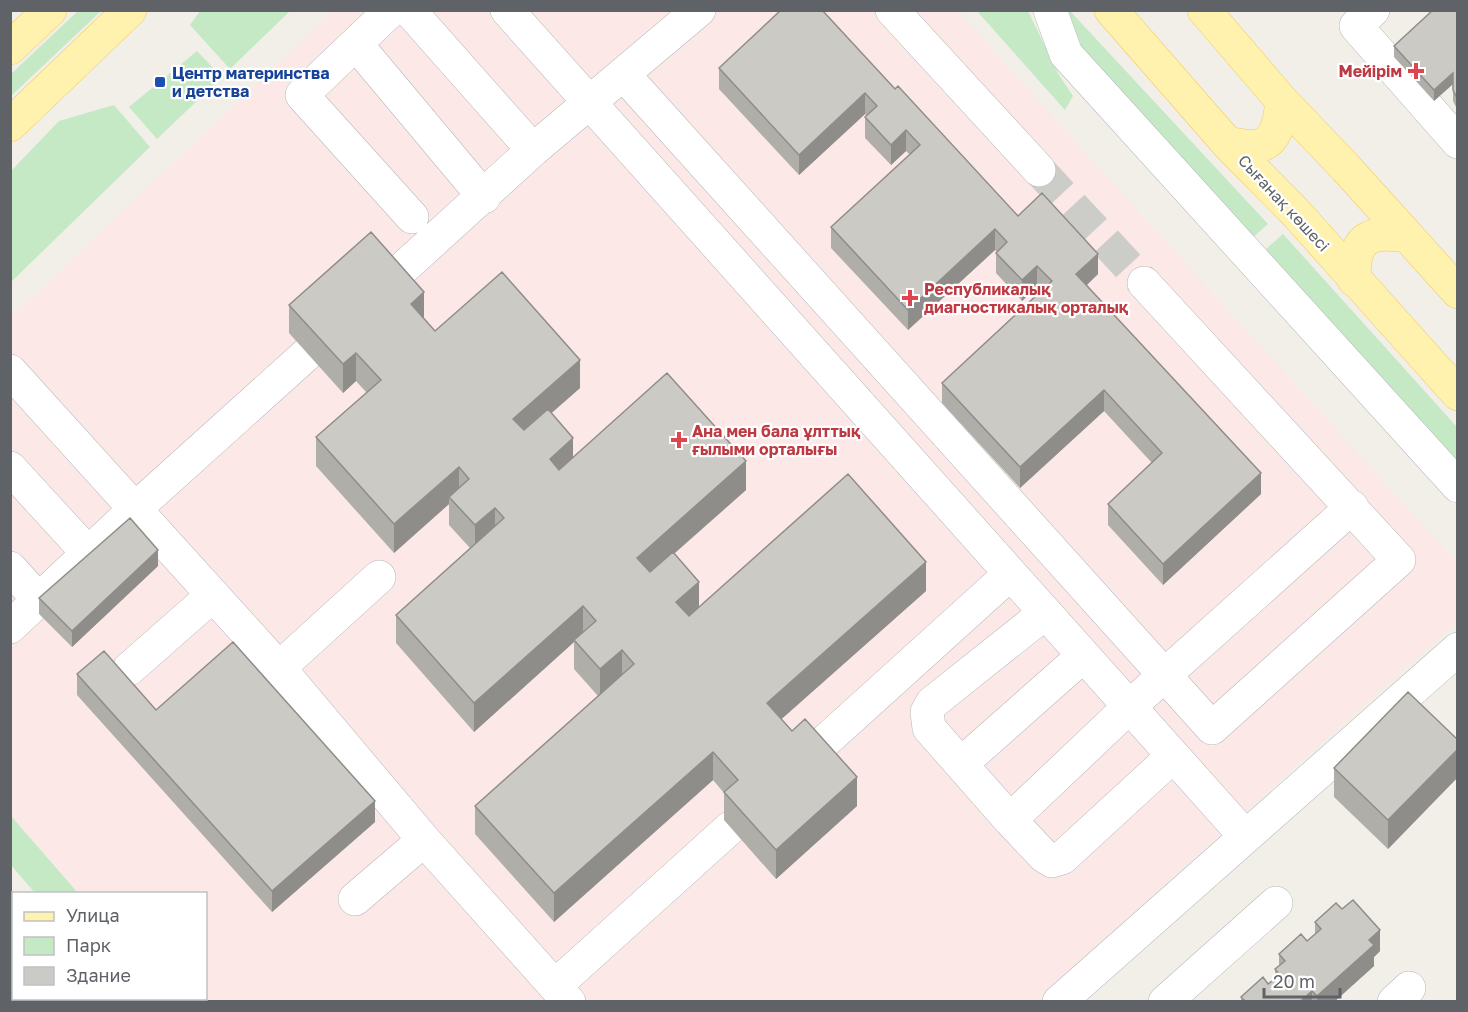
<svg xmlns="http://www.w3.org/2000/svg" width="1468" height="1012" viewBox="0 0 1468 1012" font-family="'Golos Text',sans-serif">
  <rect width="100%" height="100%" fill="#f1efe8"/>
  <path fill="#fce8e6" d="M 334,11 L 957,11 L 1457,563 L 1457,621 L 1035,1001 L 172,1001 L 170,999 L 206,998 L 206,894 L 79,893 L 11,815 L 10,318 Z"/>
  <path fill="#c5e8c5" d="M 78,11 L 101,11 L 11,96 L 11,74 Z
    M 200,11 L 200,10 L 290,11 L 230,69 L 190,25 Z
    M 977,11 L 1028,11 L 1059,75 L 1073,96 L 1065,110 Z
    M 1065,11 L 1070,11 L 1268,224 L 1250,240 L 1080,46 Z
    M 197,51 L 222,77 L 157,139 L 129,107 Z
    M 114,105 L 150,147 L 11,282 L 11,171 L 59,121 Z
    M 1283,234 L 1457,427 L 1457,464 L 1265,250 Z
    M 10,816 L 11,816 L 78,893 L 35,893 L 11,865 Z"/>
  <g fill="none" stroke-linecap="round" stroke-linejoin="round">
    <path stroke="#ccccc8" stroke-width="33" stroke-dasharray="33 16" stroke-linecap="butt" d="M 1039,170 L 1144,283"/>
    <g stroke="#b5b8bc" stroke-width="34">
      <path id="minor" d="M 391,10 L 302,95 L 412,217
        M 409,10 L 533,150
        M 507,10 L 1245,836
        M 892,10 L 1039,170
        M 1050,10 L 1066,54 L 1458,486
        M 1373,10 L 1356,26 L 1458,142
        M 356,44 L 484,197
        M 624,75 L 1212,728 L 1399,560 L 1144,283
        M 389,281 L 533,150 L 699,10
        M 10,371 L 279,668 L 424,840 L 569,1002
        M 10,468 L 88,553
        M 10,568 L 39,600
        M 1045,613 L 932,703 L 927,712 L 929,728 L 1010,820 L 1129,707 L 1352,507
        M 10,627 L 135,509 L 307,354
        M 279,668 L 379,577
        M 129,669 L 213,595
        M 811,754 L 1010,574
        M 961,764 L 1083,656
        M 1010,820 L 1044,856 L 1052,861 L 1062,858 L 1173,756
        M 355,899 L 424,840
        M 10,923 L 14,927
        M 555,986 L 730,828
        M 76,998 L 79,1002
        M 1059,1002 L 1458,649
        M 1165,1002 L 1276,903
        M 1394,1002 L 1409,988"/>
    </g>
    <g stroke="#f2c960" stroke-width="34">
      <path id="major" d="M 1111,10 L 1228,144 L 1296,213 L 1458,394
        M 1204,10 L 1282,101 L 1346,168 L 1458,292
        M 10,48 L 50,10
        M 10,125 L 130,10
        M 1228,144 C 1237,144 1250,148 1258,146 C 1278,142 1280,117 1282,101
        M 1354,280 C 1354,239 1366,230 1406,236"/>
    </g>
    <use href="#minor" stroke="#fff" stroke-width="33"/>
    <use href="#major" stroke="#fff2af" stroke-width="33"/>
  </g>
  <path fill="#afaea9" d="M 1458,10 L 1458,111 L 1453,101 L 1453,84 L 1434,101 L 1394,57 L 1394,46 Z
    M 719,68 L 895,89 L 1018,216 L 1098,274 L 1087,285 L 1261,494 L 1163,585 L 1108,525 L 1108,504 L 1152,463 L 1104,411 L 1020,488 L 942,403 L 942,383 L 1041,291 L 1037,287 L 1022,301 L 996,273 L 996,253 L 997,252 L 995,250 L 908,330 L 831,248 L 831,227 L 910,155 L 906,151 L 891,165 L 865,138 L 865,117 L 867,116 L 865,114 L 799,175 L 719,89 Z
    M 289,305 L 424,319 L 435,331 L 580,388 L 551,413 L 573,457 L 746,490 L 674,554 L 699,607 L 926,591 L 781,719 L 857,806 L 776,879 L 724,820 L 724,793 L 713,780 L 554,922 L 475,834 L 475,806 L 598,696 L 574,669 L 574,642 L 474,732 L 396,643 L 396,615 L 470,548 L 449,525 L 449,504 L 394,553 L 316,466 L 316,437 L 367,393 L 356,381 L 343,393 L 289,333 Z
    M 158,566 L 72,647 L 39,614 L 39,598 Z
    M 77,674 L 156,710 L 375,822 L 272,912 L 77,695 Z
    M 1458,740 L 1458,777 L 1388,849 L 1334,797 L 1334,768 Z
    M 1315,922 L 1380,951 L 1374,957 L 1374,966 L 1334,1002 L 1241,1002 L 1241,997 L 1268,984 L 1275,979 L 1275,969 L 1279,966 L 1279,954 L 1307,941 L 1315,934 Z"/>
  <path fill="#8f8d8a" d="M 1453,73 L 1453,84 L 1434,101 L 1434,90 Z
    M 865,93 L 865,114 L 799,175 L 799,155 Z
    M 906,130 L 906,151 L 891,165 L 891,145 Z
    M 995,229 L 995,250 L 908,330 L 908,310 Z
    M 1098,254 L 1098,274 L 1076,295 L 1076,274 Z
    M 1037,266 L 1037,287 L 1022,301 L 1022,280 Z
    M 424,292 L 424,321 L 411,304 Z
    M 356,353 L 356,381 L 343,393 L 343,364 Z
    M 580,360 L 580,388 L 513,447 L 513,419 Z
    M 1104,390 L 1104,411 L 1020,488 L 1020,467 Z
    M 573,438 L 573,467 L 550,488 L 550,459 Z
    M 746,461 L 746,490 L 637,586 L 637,558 Z
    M 459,467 L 459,496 L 449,497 L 449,504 L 394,553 L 394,524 Z
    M 1261,473 L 1261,494 L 1163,585 L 1163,564 Z
    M 495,508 L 495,537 L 475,554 L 475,525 Z
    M 158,550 L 158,566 L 72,647 L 72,631 Z
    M 926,562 L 926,591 L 767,732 L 767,703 Z
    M 699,582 L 699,610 L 676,630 L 676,602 Z
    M 583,606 L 583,635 L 574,640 L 574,642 L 474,732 L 474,703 Z
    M 622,650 L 622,679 L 600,698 L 600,669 Z
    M 1458,749 L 1458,777 L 1388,849 L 1388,820 Z
    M 713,752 L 713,780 L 554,922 L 554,893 Z
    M 857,777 L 857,806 L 776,879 L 776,850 Z
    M 375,801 L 375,822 L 272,912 L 272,891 Z
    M 1380,930 L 1380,951 L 1374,957 L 1374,966 L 1334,1002 L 1317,1002 L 1317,996 L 1369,940 Z
    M 1312,991 L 1312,1002 L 1302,1002 L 1302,1000 Z"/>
  <path fill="#cccac5" stroke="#8f8d8a" stroke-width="1.5" d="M 781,10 L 822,10 L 895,89 L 898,86 L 1018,216 L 1042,193 L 1098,254 L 1076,274 L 1261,473 L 1163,564 L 1108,504 L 1162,453 L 1104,390 L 1020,467 L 942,383 L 1052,281 L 1037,266 L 1022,280 L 996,253 L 1007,242 L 995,229 L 908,310 L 831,227 L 920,145 L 906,130 L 891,145 L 865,117 L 877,106 L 865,93 L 799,155 L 719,68 Z
    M 1433,10 L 1458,10 L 1458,100 L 1453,90 L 1453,73 L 1434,90 L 1394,46 Z
    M 371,232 L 424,292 L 411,304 L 435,331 L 502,272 L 580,360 L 513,419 L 524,430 L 548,409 L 573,438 L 550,459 L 559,470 L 667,373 L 746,461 L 637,558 L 650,572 L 673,552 L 699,582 L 676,602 L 689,616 L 848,474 L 926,562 L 767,703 L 792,731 L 805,719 L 857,777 L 776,850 L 724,792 L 738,780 L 713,752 L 554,893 L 475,806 L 634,664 L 622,650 L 600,669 L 574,640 L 596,621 L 583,606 L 474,703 L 396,615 L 504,518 L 495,508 L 475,525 L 449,497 L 469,479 L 459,467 L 394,524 L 316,437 L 381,380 L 356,353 L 343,364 L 289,305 Z
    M 130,518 L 158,550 L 72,631 L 39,598 Z
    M 233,642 L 375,801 L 272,891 L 77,674 L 104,651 L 156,710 Z
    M 1408,692 L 1458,740 L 1458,749 L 1388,820 L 1334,768 Z
    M 1353,900 L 1380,930 L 1369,940 L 1374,945 L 1317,996 L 1312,991 L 1302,1000 L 1304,1002 L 1246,1002 L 1241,997 L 1263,977 L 1268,984 L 1280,975 L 1275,969 L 1285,961 L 1279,954 L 1301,934 L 1307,941 L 1321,929 L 1315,922 L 1336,903 L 1342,909 Z"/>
  <g fill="#e0444e" stroke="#fff" stroke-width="2">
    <path d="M1413 62h6v6h6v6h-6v6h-6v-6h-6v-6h6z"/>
    <path d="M907 289h6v6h6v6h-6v6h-6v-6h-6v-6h6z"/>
    <path d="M676 431h6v6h6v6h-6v6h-6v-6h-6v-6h6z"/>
  </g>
  <rect fill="#1a4fb4" stroke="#fff" stroke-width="2" x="154" y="76" width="12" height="12" rx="3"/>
  <g text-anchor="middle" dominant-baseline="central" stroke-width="4.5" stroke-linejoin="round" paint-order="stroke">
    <g font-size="16" font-weight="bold" fill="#be3a42" stroke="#fff" text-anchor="start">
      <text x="1402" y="71" text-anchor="end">Мейірім</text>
      <text x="924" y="289">Республикалық<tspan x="924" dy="18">диагностикалық орталық</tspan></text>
      <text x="692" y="431">Ана мен бала ұлттық<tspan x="692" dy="18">ғылыми орталығы</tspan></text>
    </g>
    <g font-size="16" font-weight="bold" fill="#164399" stroke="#fff" text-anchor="start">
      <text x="172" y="73">Центр материнства<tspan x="172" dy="18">и детства</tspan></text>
    </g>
    <g font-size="16" fill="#5f6368" stroke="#fff">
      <text transform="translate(1284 203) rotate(47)">Сығанақ көшесі</text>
    </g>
  </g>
  <rect width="1468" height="1012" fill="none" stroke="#5f6368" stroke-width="24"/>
  <rect x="12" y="892" width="195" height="108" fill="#ffffff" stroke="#bfc1c3" stroke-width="1.5"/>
  <rect x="24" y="912" width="30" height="9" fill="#fff2af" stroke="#bfc1c3" stroke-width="1.5"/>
  <text x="66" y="922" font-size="18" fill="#5f6368">Улица</text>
  <rect x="24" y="937" width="30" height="18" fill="#c5e8c5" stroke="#bfc1c3" stroke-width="1.5"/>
  <text x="66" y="952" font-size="18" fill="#5f6368">Парк</text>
  <rect x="24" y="967" width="30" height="18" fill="#cccac5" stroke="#bfc1c3" stroke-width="1.5"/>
  <text x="66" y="982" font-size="18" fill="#5f6368">Здание</text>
  <path d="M1264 988v9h76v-9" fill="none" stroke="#5f6368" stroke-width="3"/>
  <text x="1273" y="988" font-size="18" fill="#5f6368" stroke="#ffffff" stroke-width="4.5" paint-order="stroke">20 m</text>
</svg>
